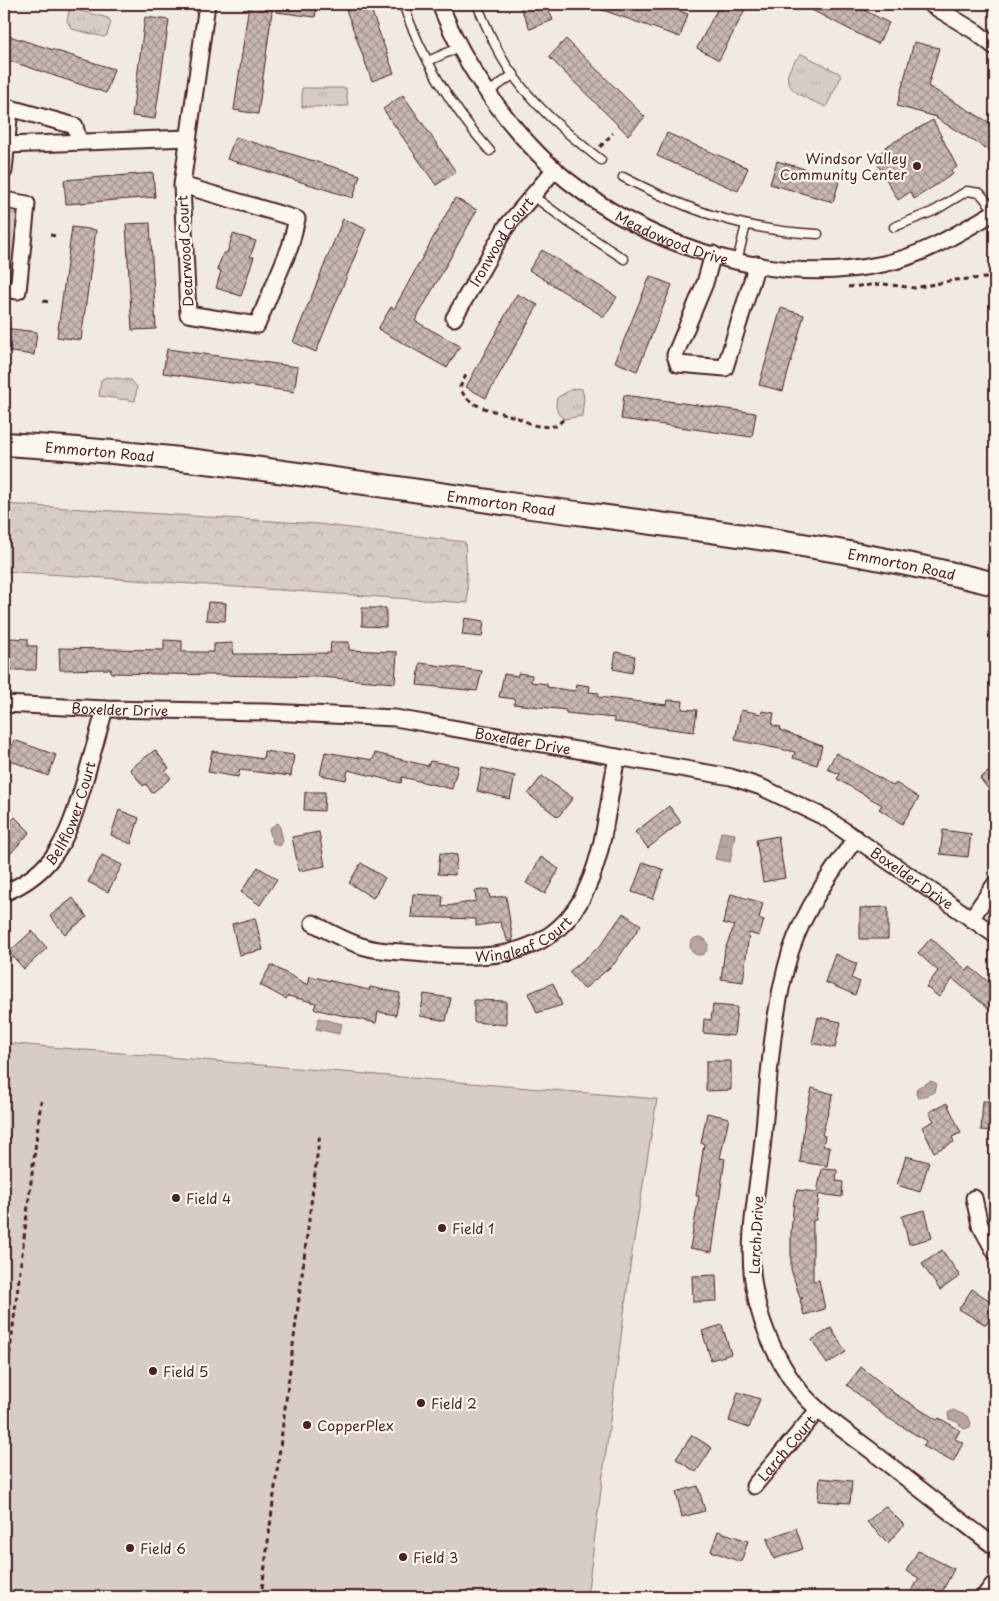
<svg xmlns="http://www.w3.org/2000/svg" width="999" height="1601" viewBox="0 0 999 1601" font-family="'Playpen Sans',sans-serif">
  <defs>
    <pattern id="forest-crowns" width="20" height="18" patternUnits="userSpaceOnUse" patternTransform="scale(1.25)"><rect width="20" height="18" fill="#d8ccc6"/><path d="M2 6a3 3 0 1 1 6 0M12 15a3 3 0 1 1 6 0" fill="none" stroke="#bbafaa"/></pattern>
    <pattern id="park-tufts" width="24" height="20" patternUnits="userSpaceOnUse" patternTransform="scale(1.25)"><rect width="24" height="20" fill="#d8ccc6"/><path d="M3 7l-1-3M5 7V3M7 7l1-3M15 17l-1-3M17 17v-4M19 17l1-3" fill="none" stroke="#bbafaa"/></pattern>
    <pattern id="water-ripples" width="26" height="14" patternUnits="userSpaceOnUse" patternTransform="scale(1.25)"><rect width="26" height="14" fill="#b8a4a2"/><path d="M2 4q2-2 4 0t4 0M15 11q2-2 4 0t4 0" fill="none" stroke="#988584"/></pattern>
    <pattern id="building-cross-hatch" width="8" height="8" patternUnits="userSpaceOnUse" patternTransform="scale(1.25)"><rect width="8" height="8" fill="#c8b8b3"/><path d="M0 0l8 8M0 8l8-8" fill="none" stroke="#a49592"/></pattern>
  </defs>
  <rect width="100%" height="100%" fill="#f0eae0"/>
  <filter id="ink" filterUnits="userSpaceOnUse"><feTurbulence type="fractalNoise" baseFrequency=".02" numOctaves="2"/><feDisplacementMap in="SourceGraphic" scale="10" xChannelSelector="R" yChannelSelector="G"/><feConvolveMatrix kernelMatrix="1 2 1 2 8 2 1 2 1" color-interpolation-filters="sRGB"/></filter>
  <g filter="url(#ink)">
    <path fill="#d8ccc6" stroke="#917678" d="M 10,213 L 18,213 L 20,218 L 11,278 L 5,281 L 4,253 Z
      M 995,273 L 995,301 L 987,276 Z
      M 4,1043 L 657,1099 L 632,1252 L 587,1597 L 4,1597 Z"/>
    <path fill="url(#forest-crowns)" stroke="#917678" d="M 4,504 L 318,524 L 465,542 L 468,603 L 4,571 Z"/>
    <path fill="url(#park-tufts)" stroke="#917678" d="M 73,9 L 108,18 L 111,22 L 107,35 L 104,37 L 72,29 L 67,21 L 69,11 Z
      M 802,54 L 839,73 L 841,77 L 826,107 C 812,100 778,91 790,69 C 793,64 796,57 802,54 Z
      M 302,88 L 346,88 L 348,106 L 302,107 Z
      M 106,377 L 131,380 L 137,387 L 135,401 L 99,396 L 101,380 Z
      M 578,388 L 582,389 L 584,398 L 582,416 L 564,419 C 556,414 555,406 557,398 L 570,390 Z"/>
    <path fill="url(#water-ripples)" stroke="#8c6f72" d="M 277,823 L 279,824 L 283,840 L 281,845 L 278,846 L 273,843 L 269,829 Z
      M 721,832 L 735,834 L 730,862 L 715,859 Z
      M690 946a9 9 0 1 1 18 0a9 9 0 1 1-18 0Z
      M 319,1018 L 342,1024 L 339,1034 L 316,1029 Z
      M 931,1081 L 937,1084 L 935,1092 L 918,1098 L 916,1093 L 917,1088 Z
      M 953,1410 L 967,1416 L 971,1422 L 970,1427 L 964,1429 L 957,1422 L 949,1419 L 948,1413 Z"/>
    <path fill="url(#building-cross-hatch)" stroke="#4a1f2b" d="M 249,4 L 273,4 L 258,114 L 234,110 Z
      M 277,4 L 317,4 L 315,17 L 276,12 Z
      M 344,4 L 369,4 L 394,73 L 372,81 Z
      M 519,4 L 546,4 L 553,20 L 530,29 Z
      M 592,4 L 660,4 L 688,14 L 680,37 L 591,6 Z
      M 720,4 L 748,4 L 719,60 L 697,48 Z
      M 800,4 L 852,4 L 889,23 L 878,44 Z
      M 145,17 L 169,20 L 155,119 L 132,116 Z
      M 9,36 L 114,69 L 106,93 L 4,59 Z
      M 566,39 L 645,117 L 628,135 L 549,57 Z
      M 914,42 L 939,48 L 928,86 L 995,126 L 995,154 L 936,118 L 937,117 L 897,106 Z
      M 403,95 L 456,172 L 436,185 L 383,109 Z
      M 933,120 L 957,167 L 951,171 L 953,174 L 914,199 L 910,192 L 898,200 L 878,165 L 886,161 L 881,152 L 886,149 L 885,147 Z
      M 667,133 L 748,168 L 738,191 L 657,156 Z
      M 235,137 L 360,175 L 353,198 L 227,159 Z
      M 777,161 L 840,179 L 833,202 L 770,184 Z
      M 153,173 L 155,197 L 66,204 L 64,180 Z
      M 455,198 L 477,210 L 415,321 L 460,346 L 447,368 L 378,329 L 391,307 L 394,309 Z
      M 343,219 L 366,229 L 316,352 L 293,342 Z
      M 150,223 L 156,329 L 132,330 L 126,224 Z
      M 72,227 L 96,230 L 81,340 L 57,337 Z
      M 233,234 L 256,241 L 250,257 L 254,257 L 241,296 L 216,288 L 221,271 L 217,270 L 223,253 L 227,253 Z
      M 542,250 L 617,297 L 604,317 L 529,270 Z
      M 650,276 L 672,285 L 637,371 L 615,362 Z
      M 517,294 L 538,305 L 486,398 L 466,387 Z
      M 781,308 L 804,315 L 783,391 L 759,385 Z
      M 4,328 L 37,332 L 34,355 L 4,351 Z
      M 167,349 L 298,367 L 294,392 L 163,373 Z
      M 624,395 L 756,413 L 752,437 L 621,419 Z
      M 208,602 L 226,603 L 225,621 L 206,620 Z
      M 362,608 L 386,608 L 386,627 L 362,626 Z
      M 465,618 L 484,621 L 482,637 L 462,635 Z
      M 10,638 L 28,639 L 28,646 L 37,646 L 36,670 L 10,670 Z
      M 164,640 L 182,641 L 182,652 L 214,652 L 214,644 L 232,643 L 234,654 L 258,654 L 330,653 L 331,642 L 349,642 L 349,650 L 397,652 L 395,683 L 320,677 L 111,673 L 111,669 L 60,670 L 59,648 L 164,650 Z
      M 616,652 L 635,656 L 632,673 L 613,669 Z
      M 420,663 L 482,671 L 477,691 L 417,685 Z
      M 518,673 L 532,675 L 531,682 L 547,684 L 547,687 L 575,691 L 576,684 L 590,686 L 589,692 L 599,693 L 598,697 L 667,705 L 668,700 L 683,701 L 682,709 L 697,710 L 694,732 L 614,722 L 614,718 L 566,713 L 566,710 L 514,704 L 515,699 L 499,697 L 504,674 L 518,676 Z
      M 741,710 L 761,714 L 762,711 L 774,713 L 772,725 L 781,727 L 780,730 L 822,746 L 817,765 L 793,758 L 795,752 L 735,740 Z
      M 14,740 L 56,755 L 48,776 L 7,759 Z
      M 155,750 L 169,768 L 165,771 L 171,778 L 152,793 L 146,784 L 143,786 L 130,769 Z
      M 212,751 L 263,759 L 264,751 L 294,755 L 291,776 L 240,770 L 238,777 L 208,772 Z
      M 325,752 L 373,760 L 375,753 L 428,766 L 430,761 L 458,766 L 452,789 L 402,777 L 401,783 L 348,770 L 346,780 L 320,775 Z
      M 836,753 L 894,786 L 896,783 L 919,798 L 902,824 L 879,809 L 882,805 L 837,779 L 840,774 L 827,769 Z
      M 995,767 L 995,798 L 980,778 Z
      M 482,768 L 515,776 L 510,799 L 477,791 Z
      M 542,776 L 573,798 L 558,817 L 528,794 Z
      M 305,792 L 325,792 L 324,811 L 304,810 Z
      M 669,806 L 681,822 L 648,848 L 635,832 Z
      M 119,810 L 139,818 L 131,844 L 111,835 Z
      M 15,817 L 30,832 L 11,853 L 4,846 L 4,829 Z
      M 943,830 L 971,834 L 968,857 L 940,854 Z
      M 319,832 L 325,866 L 299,871 L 292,837 Z
      M 778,836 L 785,878 L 763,882 L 756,840 Z
      M 440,853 L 457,855 L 455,875 L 438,874 Z
      M 102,855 L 122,865 L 108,892 L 88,882 Z
      M 541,857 L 559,869 L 545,894 L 526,883 Z
      M 643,862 L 664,870 L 653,899 L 632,892 Z
      M 361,863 L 385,878 L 373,898 L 349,883 Z
      M 258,867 L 277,879 L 260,905 L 241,892 Z
      M 488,889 L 490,898 L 506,896 L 513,941 L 508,942 L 500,922 L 476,926 L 476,919 L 411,917 L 413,894 L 443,896 L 442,907 L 476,901 L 475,891 Z
      M 731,894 L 763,903 L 759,918 L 764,920 L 759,936 L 749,933 L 743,982 L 721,979 L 725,949 L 734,926 L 723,923 Z
      M 73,898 L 87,917 L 65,934 L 50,916 Z
      M 888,907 L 888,939 L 860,939 L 860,908 Z
      M 623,913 L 641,925 L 614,964 L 584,989 L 569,972 L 601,945 Z
      M 255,918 L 263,950 L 239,955 L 232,924 Z
      M 32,931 L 47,948 L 24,969 L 9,952 Z
      M 931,938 L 967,971 L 970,967 L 995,987 L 995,1014 L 953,979 L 939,997 L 926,987 L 938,971 L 918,953 Z
      M 835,954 L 857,964 L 851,978 L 860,982 L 855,995 L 825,982 Z
      M 271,965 L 308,985 L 310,976 L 369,990 L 370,987 L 400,993 L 396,1015 L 378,1012 L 376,1023 L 314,1009 L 316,1003 L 288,996 L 286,999 L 260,985 Z
      M 553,983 L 562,1005 L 537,1013 L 529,993 Z
      M 424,994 L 451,998 L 446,1021 L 420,1016 Z
      M 474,1000 L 506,1001 L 506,1025 L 474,1022 Z
      M 713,1005 L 737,1007 L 734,1036 L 703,1033 L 704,1019 L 711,1020 Z
      M 818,1017 L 841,1022 L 835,1048 L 812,1043 Z
      M 706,1061 L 731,1061 L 731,1090 L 706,1091 Z
      M 812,1088 L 833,1094 L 822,1135 L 825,1136 L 823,1146 L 830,1147 L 827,1166 L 800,1162 L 805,1117 Z
      M 983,1101 L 995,1101 L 995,1131 L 981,1130 Z
      M 947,1103 L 961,1133 L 952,1137 L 954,1142 L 934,1152 L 922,1127 L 934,1121 L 929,1112 Z
      M 707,1113 L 729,1118 L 720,1158 L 725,1159 L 712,1252 L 690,1248 L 699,1196 L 696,1196 L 704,1144 L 701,1143 Z
      M 906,1156 L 929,1162 L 920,1192 L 897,1185 Z
      M 822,1169 L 837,1170 L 836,1181 L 843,1182 L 842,1197 L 819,1194 L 816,1220 L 813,1220 L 813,1281 L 819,1280 L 825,1309 L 804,1315 L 800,1300 L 803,1298 L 800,1298 L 791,1269 L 791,1232 L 794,1200 L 797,1190 L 817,1192 Z
      M 925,1210 L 932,1238 L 909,1244 L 902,1216 Z
      M 942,1250 L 960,1276 L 940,1290 L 922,1264 Z
      M 716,1275 L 717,1301 L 693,1302 L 692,1276 Z
      M 972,1289 L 995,1304 L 995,1310 L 986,1325 L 959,1309 Z
      M 722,1325 L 731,1354 L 711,1360 L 702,1331 Z
      M 831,1328 L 846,1352 L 827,1364 L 812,1340 Z
      M 861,1367 L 895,1394 L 937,1420 L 939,1418 L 960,1430 L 955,1439 L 963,1443 L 953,1462 L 923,1446 L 926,1441 L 885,1416 L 847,1385 Z
      M 738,1392 L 760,1399 L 749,1428 L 729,1421 Z
      M 692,1435 L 712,1448 L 696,1472 L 676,1459 Z
      M 820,1478 L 852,1481 L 850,1503 L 818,1501 Z
      M 698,1486 L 705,1511 L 682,1517 L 676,1492 Z
      M 885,1506 L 904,1525 L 888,1543 L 867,1522 Z
      M 796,1528 L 803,1549 L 774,1559 L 767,1539 Z
      M 718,1531 L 748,1541 L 741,1562 L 711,1551 Z
      M 918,1551 L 954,1569 L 942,1592 L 940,1591 L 937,1597 L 922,1597 L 912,1591 L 919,1578 L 906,1571 Z"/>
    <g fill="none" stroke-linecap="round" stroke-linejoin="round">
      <g stroke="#4a1f2b" stroke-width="11">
        <path id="lane" d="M 403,4 C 422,59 452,108 490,151
          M 477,4 C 485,24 494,45 505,63 C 528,101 566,133 601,160
          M 428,61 L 460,47
          M 489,92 L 514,74
          M 623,177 C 687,210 745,231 818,234
          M 533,196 L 571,224 L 624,259
          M 894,227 L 934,211 L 967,191 L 980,193 L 995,211
          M 737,261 L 746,225"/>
      </g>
      <g stroke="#4a1f2b" stroke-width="19">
        <g id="street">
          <path id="s1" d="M 440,4 C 464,67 514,137 567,180 C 652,248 774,287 883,264 C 923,256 960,232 995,212"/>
          <path d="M 930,4 L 976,32 L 995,47"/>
          <path d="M 7,145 L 188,138"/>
          <path d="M 4,171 L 10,108 L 75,126 L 79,142"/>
          <path d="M 182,185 L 297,219 L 290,247 L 257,325 L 188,314 L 182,185 L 207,4"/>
          <path d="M 4,200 L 27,204 L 18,291 L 4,289"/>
          <path d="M 713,254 L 705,283 L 675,355 L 678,364 L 725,368 L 757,264"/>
          <path id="s2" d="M 454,318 L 506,227 L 555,169"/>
          <path id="s3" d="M 4,704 L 105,709 L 268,712 L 395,718 L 731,777 L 761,787 L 826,818 L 995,935"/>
          <path d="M 856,838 C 831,872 805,909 791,950 C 771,1014 769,1083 762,1149 C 757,1193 746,1243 754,1287 C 759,1319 772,1349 789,1376 C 809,1408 843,1429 873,1452 C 913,1484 954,1515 995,1547"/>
          <path id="s4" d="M 4,893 C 57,871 69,834 84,783 C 91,759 98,734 105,709"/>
          <path d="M 971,919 L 995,884"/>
          <path id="s5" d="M 313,923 C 329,932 347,942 365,947 C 380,952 398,951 414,953 C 475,959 545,964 581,900 C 605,857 607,805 617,757"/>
          <path d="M 974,1198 L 980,1225 L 995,1252"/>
          <path id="s6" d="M 754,1486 L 818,1410"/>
        </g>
      </g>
      <g stroke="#4a1f2b" stroke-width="26">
        <g id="secondary">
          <path id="s7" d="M 4,444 C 173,453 341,480 509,504 C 671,526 836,544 995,584"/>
          <path d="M 988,1597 L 995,1588"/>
        </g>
      </g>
      <path stroke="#4a1f2b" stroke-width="3" stroke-dasharray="5 4" stroke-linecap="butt" d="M 600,147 L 613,133
        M 50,235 L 57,236
        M 848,287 L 883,284 L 915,288 L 954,280 L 987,278
        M 43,301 L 50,302
        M 5,319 L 5,313
        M 466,375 L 460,387 C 467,409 496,410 515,417 C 523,419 532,426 540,426 C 545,427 551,426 556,426 L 564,419
        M 4,1399 L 41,1101
        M 261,1597 L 320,1133"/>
      <use href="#lane" stroke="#fbf7ec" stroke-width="8"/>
      <use href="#street" stroke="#fbf7ec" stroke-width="15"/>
      <use href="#secondary" stroke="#fbf7ec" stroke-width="22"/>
    </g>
  </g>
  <g fill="#4a1f2b" stroke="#fbf7ec" stroke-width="2">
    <circle cx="917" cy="166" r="5"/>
    <circle cx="176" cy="1198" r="5"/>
    <circle cx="442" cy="1228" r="5"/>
    <circle cx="153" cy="1371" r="5"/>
    <circle cx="421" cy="1403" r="5"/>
    <circle cx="307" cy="1425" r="5"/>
    <circle cx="130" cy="1548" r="5"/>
    <circle cx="403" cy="1557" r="5"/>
  </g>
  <g text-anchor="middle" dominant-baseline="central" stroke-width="4.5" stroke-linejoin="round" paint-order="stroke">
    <g font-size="14" fill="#4a1f2b" stroke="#fbf7ec" text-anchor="start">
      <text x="907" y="158" text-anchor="end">Windsor Valley<tspan x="907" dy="16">Community Center</tspan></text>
      <text x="186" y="1198">Field 4</text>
      <text x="452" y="1228">Field 1</text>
      <text x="163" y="1371">Field 5</text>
      <text x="431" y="1403">Field 2</text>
      <text x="317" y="1425">CopperPlex</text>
      <text x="140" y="1548">Field 6</text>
      <text x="413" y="1557">Field 3</text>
    </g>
    <g font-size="14" fill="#4a1f2b" stroke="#fbf7ec">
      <text stroke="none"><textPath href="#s1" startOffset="340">Meadowood Drive</textPath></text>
      <text stroke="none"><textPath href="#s2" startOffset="90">Ironwood Court</textPath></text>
      <text transform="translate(185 251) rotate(-93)">Dearwood Court</text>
      <text stroke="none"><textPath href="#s7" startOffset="96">Emmorton Road</textPath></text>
      <text stroke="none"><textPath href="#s7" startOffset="501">Emmorton Road</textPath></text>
      <text stroke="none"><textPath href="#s7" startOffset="906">Emmorton Road</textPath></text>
      <text stroke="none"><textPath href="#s3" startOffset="116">Boxelder Drive</textPath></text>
      <text stroke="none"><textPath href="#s3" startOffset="521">Boxelder Drive</textPath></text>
      <text stroke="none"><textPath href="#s4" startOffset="109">Bellflower Court</textPath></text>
      <text stroke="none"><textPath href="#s3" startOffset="941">Boxelder Drive</textPath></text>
      <text stroke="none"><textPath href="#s5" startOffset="220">Wingleaf Court</textPath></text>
      <text transform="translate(756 1235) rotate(-87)">Larch Drive</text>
      <text stroke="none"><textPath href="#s6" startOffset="50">Larch Court</textPath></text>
    </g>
  </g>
  <rect width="999" height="1601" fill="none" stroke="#fbf7ec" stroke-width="20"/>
  <rect x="10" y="10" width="979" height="1581" fill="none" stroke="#4a1f2b" stroke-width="2" filter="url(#ink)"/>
</svg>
